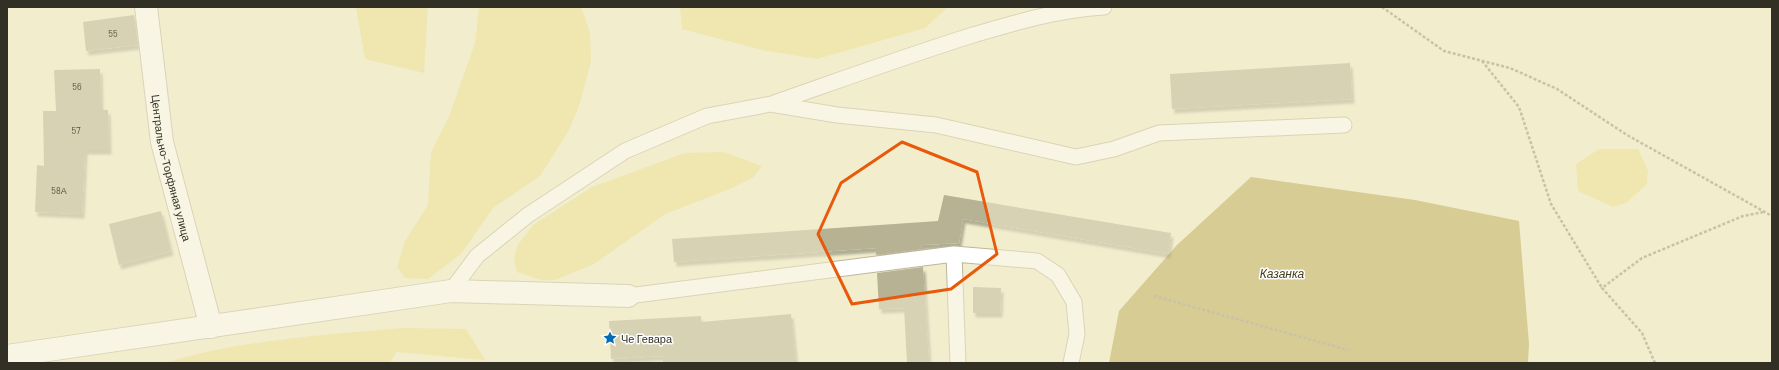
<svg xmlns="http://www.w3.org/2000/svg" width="1779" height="370" viewBox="0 0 1779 370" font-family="Barlow,sans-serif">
  <defs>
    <filter id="shadow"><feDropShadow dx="2.5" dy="4.5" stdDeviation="1" flood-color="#0004"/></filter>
  </defs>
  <rect width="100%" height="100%" fill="#f2edcd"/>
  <path fill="#ecde8d" d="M 356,7 L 428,7 L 424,73 L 365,59 Z
    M 479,7 L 581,7 L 590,32 L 591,61 L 580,103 L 569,130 L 540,176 L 493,208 L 461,254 L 428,279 L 405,278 L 397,267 L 405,241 L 428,205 L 431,152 L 450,114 L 475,43 Z
    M 680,7 L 948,7 L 925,28 L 817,59 L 762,50 L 682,29 Z
    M 1599,149 L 1638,149 L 1648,171 L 1647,184 L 1626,203 L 1613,207 L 1578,191 L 1576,164 Z
    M 724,152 L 762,166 L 754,177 L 730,189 L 665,214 L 594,264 L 555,280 L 541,280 L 517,272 L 514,259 L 517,246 L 533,225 L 592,187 L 685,153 Z
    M 402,328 L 466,329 L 485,360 L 396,352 L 390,363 L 164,363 C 241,340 323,335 402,328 Z"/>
  <path fill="#b5a54e" d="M 1251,177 L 1415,200 L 1519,221 L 1529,344 L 1528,363 L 1109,363 L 1119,311 L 1177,245 Z"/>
  <path fill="#b7b294" filter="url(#shadow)" d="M 134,15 L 138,45 L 86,51 L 83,22 Z
    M 1350,63 L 1352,99 L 1172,109 L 1170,74 Z
    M 100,69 L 101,110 L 108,110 L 109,150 L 85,150 L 82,214 L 35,212 L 37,165 L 44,166 L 43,111 L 56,111 L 54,70 Z
    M 944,195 L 1171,233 L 1168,254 L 963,219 L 959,243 L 921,245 L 922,249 L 876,255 L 876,248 L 674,262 L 672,239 L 938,221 Z
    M 161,211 L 171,251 L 119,265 L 109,224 Z
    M 923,267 L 929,363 L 907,363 L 904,308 L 879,309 L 877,273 Z
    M 973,287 L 1001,288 L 1000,313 L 973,313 Z
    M 791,314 L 796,363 L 663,363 L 663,356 L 611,359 L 609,321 L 701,316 L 701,322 Z"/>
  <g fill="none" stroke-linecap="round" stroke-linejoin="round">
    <g stroke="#bcb799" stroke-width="17">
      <path id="lane" d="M 774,103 C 840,80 906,56 973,35 C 1017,22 1057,10 1104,7
        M 954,254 L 958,363
        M 451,291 L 477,256 L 528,215 L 625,151 L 707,116 L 771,104 L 837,115 L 936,125 L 1076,157 L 1114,149 L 1159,133 L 1344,125
        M 628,296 L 954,254 L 1037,261 L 1058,275 L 1074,302 L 1077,334 L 1071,363"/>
    </g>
    <g stroke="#bcb799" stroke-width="24">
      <g id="street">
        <path id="s1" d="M 146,7 L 162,142 L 211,327"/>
        <path d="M 7,356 L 451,291 L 628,296"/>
      </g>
    </g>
    <path stroke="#95917b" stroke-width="2.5" stroke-dasharray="3 2" stroke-linecap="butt" d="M 1382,7 L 1444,51 L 1510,68 L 1557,89 L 1627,135 L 1772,216
      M 1482,61 L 1519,107 L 1551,204 L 1602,288
      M 1154,296 L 1348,350
      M 1655,363 L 1642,333 L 1602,288 L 1642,258 L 1743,216 L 1764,212"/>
    <use href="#lane" stroke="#fff" stroke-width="15"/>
    <use href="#street" stroke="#fff" stroke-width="22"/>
  </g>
  <path d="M0 0H1779V370H0ZM 902,142 L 977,172 L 997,254 L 951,289 L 852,304 L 818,234 L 841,183 Z" fill="#f2edcd" fill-opacity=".55" fill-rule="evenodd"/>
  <path fill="none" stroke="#e8590c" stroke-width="3" stroke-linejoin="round" d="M 902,142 L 977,172 L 997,254 L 951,289 L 852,304 L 818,234 L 841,183 Z"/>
  <defs>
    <g id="sight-bare" transform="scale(1.08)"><path d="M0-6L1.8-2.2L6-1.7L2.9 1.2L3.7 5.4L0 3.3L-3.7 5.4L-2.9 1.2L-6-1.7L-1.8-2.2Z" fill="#026bb6" stroke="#fff" stroke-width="2.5" paint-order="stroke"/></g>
  </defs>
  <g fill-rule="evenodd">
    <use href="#sight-bare" x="610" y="338"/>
  </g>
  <g text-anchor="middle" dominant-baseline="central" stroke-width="3" stroke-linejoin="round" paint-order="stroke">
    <g font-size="9" fill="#535040">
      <text x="113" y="33">55</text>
      <text x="77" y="86">56</text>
      <text x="76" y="130">57</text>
      <text x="59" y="190">58А</text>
    </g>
    <g font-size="11" fill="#323024" stroke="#fff">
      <text stroke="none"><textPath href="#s1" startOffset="163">Центрально-Торфяная улица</textPath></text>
    </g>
    <g font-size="11" fill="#323024" stroke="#fff" text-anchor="start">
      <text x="621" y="338">Че Гевара</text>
    </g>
    <g font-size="12" font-style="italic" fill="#433c17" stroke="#fff">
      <text x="1282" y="273">Казанка</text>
    </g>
  </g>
  <rect width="1779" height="370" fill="none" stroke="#323024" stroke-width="16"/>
</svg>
